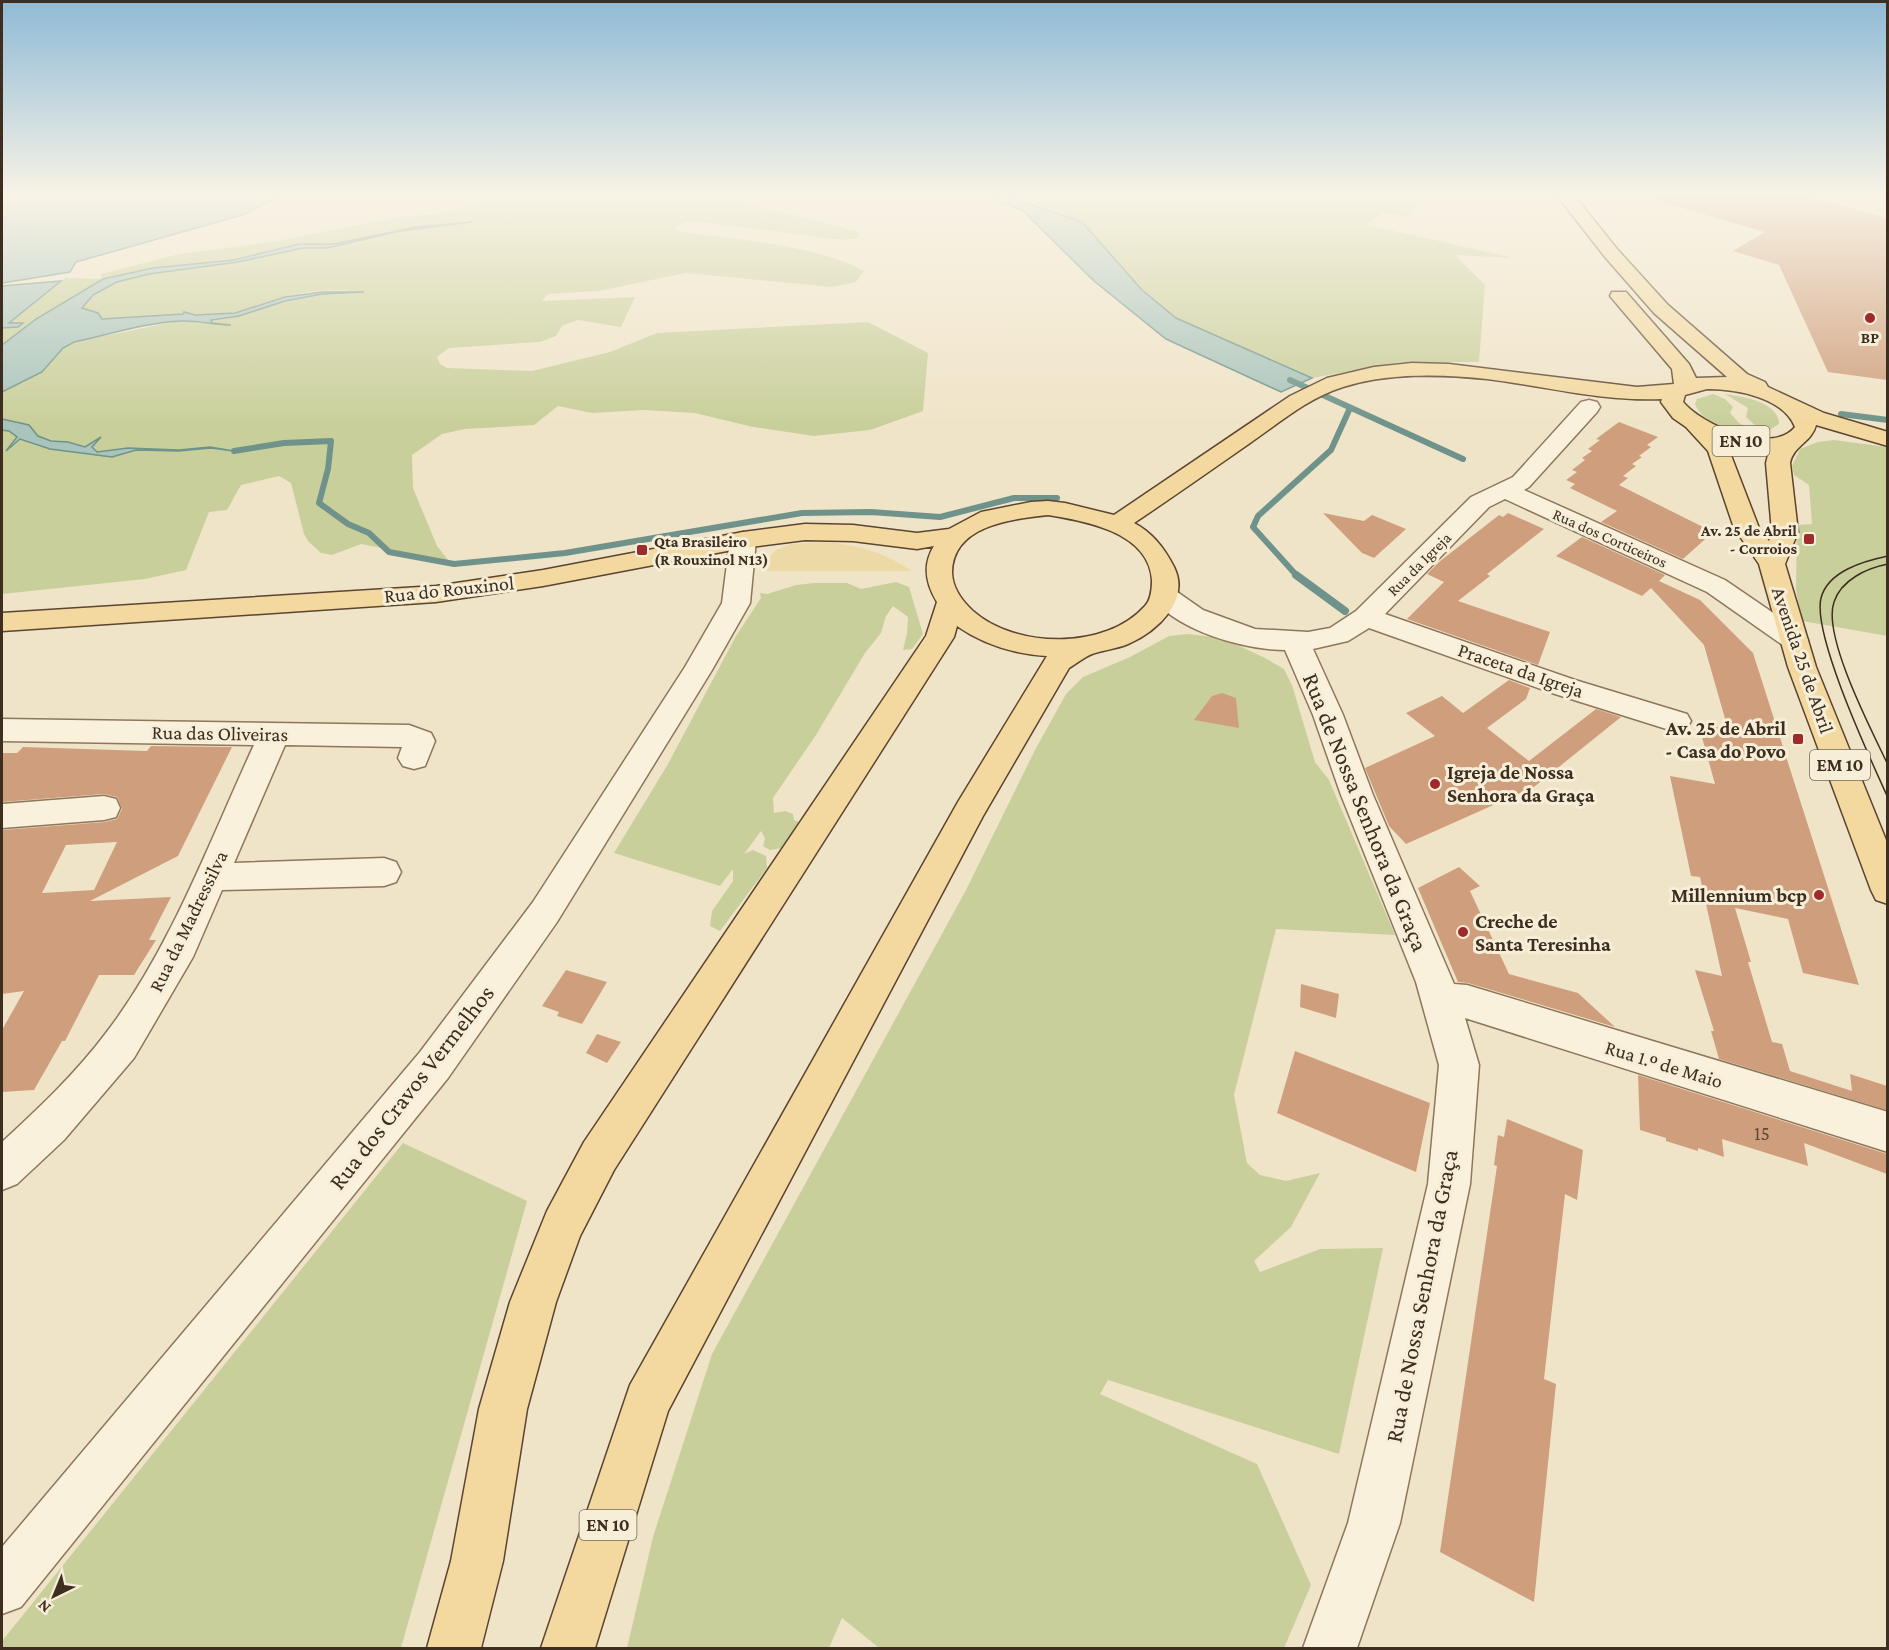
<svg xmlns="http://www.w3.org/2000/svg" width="1889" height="1650" viewBox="0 0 1889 1650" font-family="'Crimson Pro',serif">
  <rect width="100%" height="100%" fill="#f0e4c8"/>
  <path fill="#c9cf9b" d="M 506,193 L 716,193 L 767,211 L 791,214 L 859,232 L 859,238 L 843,240 L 700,222 L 687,222 L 676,226 L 676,231 C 733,240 815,244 864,271 L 856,282 L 832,287 L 686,273 L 598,291 L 548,294 L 542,301 L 635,297 L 621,327 L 578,320 L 562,326 L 556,336 L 540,342 L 449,348 L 437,357 L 440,364 L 447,368 L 532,371 L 610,352 L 657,333 L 868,322 L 928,353 L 923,411 L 870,430 L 814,436 L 753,427 L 695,413 L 643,410 L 592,413 L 558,406 L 534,425 L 465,429 L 442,434 L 412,455 L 413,488 L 437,546 L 449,561 L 361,544 L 332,555 L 321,553 L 308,541 L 304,534 L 291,483 L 279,476 L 241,485 L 227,510 L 209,512 L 186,570 L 145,579 L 2,594 L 2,430 L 9,431 L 18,437 L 9,447 L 20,439 L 50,449 L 112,457 L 136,450 L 179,451 L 212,448 L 179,450 L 128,448 L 97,452 L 92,447 L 99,440 L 85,447 L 68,442 L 51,441 L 38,436 L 29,425 L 2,419 L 2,392 L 42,372 L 63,348 L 74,342 L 178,321 L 222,324 L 212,323 L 211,320 L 239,316 L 285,301 L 322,294 L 358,292 C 336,288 306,291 284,297 C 252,306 219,323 185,312 L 184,314 L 102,319 L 98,313 L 82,308 L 93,295 L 117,282 L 149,274 L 238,262 L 303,248 L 327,248 L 400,231 L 449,224 L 416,227 L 334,244 L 299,244 L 234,260 L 153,268 L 103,279 L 36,319 L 2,345 L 2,331 L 4,331 L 2,330 L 2,286 L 61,281 L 65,278 L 102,279 L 101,274 L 179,254 L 278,241 L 398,217 L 441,214 Z
    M 1011,193 L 1409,193 L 1417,201 L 1410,217 L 1381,213 L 1367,225 L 1514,258 L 1455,255 L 1485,285 L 1479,362 L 1400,362 L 1312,378 L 1176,318 L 1142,290 L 1082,222 Z
    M 1713,394 L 1725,399 L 1733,407 L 1730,413 L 1739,423 L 1755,431 C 1736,434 1702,424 1695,404 L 1697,399 Z
    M 1725,394 C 1742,396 1779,402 1779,424 L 1768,431 L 1759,429 L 1746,417 L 1748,408 Z
    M 1834,440 L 1887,447 L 1887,636 L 1802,621 L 1796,590 L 1797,525 L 1812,524 L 1809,485 L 1794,475 L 1792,466 L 1800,449 L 1818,442 Z
    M 896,582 L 909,587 L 923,634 L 912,649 L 903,650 L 907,633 L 908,617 L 893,606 L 886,616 L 881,633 L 865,653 L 816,735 L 773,798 L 774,813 L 785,811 L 793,814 L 794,820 L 799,822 L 782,848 L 770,850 L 763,846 L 765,838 L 761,831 L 744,854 L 753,850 L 766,856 L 767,868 L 720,931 L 710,926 L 712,911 L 733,881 L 733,869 L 720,886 L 614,853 L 668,764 L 736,636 L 761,598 L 760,593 L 767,594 L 796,585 L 814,583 L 847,583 L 861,589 Z
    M 1188,634 L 1222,638 L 1265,658 L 1284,669 L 1292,685 L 1315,762 L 1329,780 L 1395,935 L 1276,929 L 1234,1095 L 1247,1163 L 1260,1175 L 1286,1181 L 1320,1173 L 1291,1227 L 1254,1261 L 1260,1272 L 1320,1249 L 1383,1248 L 1339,1454 L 1108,1380 L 1100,1394 L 1257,1464 L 1311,1585 L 1284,1648 L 879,1648 L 842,1618 L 829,1648 L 627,1648 L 653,1537 L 712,1354 L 966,890 L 1035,750 L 1066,694 L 1083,677 L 1130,657 L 1169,636 Z
    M 403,1143 L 527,1201 L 401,1648 L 2,1648 L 2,1641 Z"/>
  <path fill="#ecd9a5" d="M 825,542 C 857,545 885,552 911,571 L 767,571 L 771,555 L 776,550 L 791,544 Z"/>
  <path fill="#a9c4bc" stroke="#6f938a" stroke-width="1.5" d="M 2,193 L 288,193 L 242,215 L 76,262 L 70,272 L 2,283 Z
    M 965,193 L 999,193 L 1082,222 L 1142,290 L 1176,318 L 1312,378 L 1281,392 L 1166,339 L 1094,281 L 1022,210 L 987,197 Z
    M 472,222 L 400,231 L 327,248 L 303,248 L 238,262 L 149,274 L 117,282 L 93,295 L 82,308 L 98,313 L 102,319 L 183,314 L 184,312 L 195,315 L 235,313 L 285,297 L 322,292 L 364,292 L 322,294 L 285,301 L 239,316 L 211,320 L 212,323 L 231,325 C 213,325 199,320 181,321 C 149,322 107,335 74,342 L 63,348 L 42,372 L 2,392 L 2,345 L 36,319 L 103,279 L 153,268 L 234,260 L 299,244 L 334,244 L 416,227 Z
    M 61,281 L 9,323 L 23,323 L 18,327 L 2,328 L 2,286 Z
    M 2,419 L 29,425 L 38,436 L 51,441 L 68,442 L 85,447 L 101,437 L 92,447 L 97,452 L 128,448 L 179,450 L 210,447 L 234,451 L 211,448 L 179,451 L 136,450 L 112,457 L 50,449 L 20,439 L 6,451 L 17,437 L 9,431 L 2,430 Z"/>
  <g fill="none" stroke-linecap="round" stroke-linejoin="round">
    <path stroke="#6f938a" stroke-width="6" d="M 1290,380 L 1463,459
      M 1841,414 L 1888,420
      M 234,451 L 284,443 L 331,441 L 328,469 L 319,503 L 348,524 L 369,533 L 389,552 L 454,564 L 565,553 L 802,513 L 871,512 L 940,517 L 1014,498 L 1057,498
      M 1298,577 L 1253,527 L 1258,516 L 1331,450 L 1350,408"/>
    <path stroke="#6f938a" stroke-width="8" d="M 1296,575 L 1345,611"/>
  </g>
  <path fill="#cf9f7d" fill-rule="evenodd" d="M 1654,193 L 1794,193 L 1887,218 L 1887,380 L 1828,372 L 1779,265 L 1733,251 L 1765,232 L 1654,200 Z
    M 1619,422 L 1658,437 L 1647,445 L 1651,447 L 1639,456 L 1642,457 L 1632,464 L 1636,466 L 1623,476 L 1628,478 L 1619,485 L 1713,532 L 1683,559 L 1601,522 L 1617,511 L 1570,488 L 1575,484 L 1566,480 L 1577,472 L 1572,470 L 1585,460 L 1582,458 L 1592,451 L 1588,449 L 1600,440 L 1596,439 Z
    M 1323,513 L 1364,521 L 1372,515 L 1406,529 L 1374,558 L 1362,553 Z
    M 1508,513 L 1544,529 L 1487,574 L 1490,576 L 1458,601 L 1550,632 L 1538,665 L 1407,619 L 1444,582 L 1427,574 L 1439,562 L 1499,515 L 1503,517 Z
    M 1582,537 L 1665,575 L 1659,581 L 1700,600 L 1753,653 L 1859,985 L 1803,973 L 1788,919 L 1735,908 L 1751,962 L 1748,962 L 1772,1042 L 1782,1044 L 1790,1071 L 1852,1091 L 1850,1074 L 1887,1086 L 1887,1110 L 1719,1059 L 1711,1031 L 1714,1031 L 1695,970 L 1722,976 L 1700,877 L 1691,876 L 1670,776 L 1715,784 L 1698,723 L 1728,729 L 1704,645 L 1651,588 L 1642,596 L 1556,556 Z
    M 1509,680 L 1530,688 L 1526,699 L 1487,728 L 1529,761 L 1596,709 L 1621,717 L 1534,787 L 1406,844 L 1389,826 L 1365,768 L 1435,736 L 1406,713 L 1442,696 L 1463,713 Z
    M 1222,693 L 1236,698 L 1239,728 L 1194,720 L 1212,696 Z
    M 151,746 L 232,747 L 178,856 L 90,901 L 171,897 L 149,940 L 156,940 L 134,975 L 99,975 L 65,1041 L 62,1041 L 34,1090 L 2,1092 L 2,1030 L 24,991 L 2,994 L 2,830 L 105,822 L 117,819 L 122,809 L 117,797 L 104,794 L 2,802 L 2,753 L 17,753 L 23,747 L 147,751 ZM 117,842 L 94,890 L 42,893 L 66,845 Z
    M 1459,867 L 1480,886 L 1470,891 L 1509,974 L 1578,993 L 1615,1027 L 1468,983 L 1458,982 L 1418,888 Z
    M 566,970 L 607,982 L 582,1024 L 557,1016 L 559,1012 L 542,1006 Z
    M 1301,984 L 1339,994 L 1336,1018 L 1300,1007 Z
    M 597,1034 L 621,1042 L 607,1063 L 586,1053 Z
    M 1295,1051 L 1430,1103 L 1416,1172 L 1277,1113 Z
    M 1638,1075 L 1887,1154 L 1887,1174 L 1804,1143 L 1808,1166 L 1722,1139 L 1724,1157 L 1698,1148 L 1698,1151 L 1666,1141 L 1666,1138 L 1640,1130 Z
    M 1507,1119 L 1583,1150 L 1577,1200 L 1565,1194 L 1544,1379 L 1556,1384 L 1534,1602 L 1440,1552 L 1497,1166 L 1494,1165 L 1498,1135 L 1504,1137 Z"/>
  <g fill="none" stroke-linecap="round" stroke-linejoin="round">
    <g stroke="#8d765c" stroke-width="3">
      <path id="minor" d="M 1589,400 L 1597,402 L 1600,407 L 1597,412 L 1529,487 L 1524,490 L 1725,580 L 1804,634 L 1808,640 L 1804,646 L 1794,649 L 1784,646 L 1707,592 L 1505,499 L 1489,507 L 1385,614 L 1575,680 L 1687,714 L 1691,721 L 1687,728 L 1676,732 L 1555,694 L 1369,628 L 1348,641 L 1313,649 L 1343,715 L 1373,795 L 1454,984 L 1467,985 L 1888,1112 L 1888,1152 L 1465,1018 L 1479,1065 L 1470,1184 L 1400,1523 L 1357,1648 L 1303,1648 L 1348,1523 L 1428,1184 L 1439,1065 L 1416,982 L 1341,795 L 1313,715 L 1285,650 C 1245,650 1173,630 1151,595 L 1155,589 L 1164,587 L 1173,589 L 1203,610 L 1255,629 L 1308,632 L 1330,628 L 1356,611 L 1471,497 L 1513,477 L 1581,402 Z
        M 743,532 L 752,535 L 756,540 L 750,603 L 712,670 L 557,922 L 448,1078 L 21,1607 L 2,1614 L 2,1547 L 420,1052 L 533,902 L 685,667 L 722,603 L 730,540 L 734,535 Z
        M 2,719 L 409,725 L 431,733 L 435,741 L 425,766 L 414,769 L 403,766 L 398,758 L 402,747 L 285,745 L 234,863 L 384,858 L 396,862 L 401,872 L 396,882 L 384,886 L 222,890 L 193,957 L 134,1058 L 64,1140 L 17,1184 L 2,1190 L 2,1142 C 38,1109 77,1072 106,1033 C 170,950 210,840 254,745 L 2,741 Z
        M 104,796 L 116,799 L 120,808 L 116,817 L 104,820 L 2,828 L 2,804 Z"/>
    </g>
    <g stroke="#5b4430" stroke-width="3">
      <path id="major" d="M 1555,193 L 1572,193 L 1617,249 L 1668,305 L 1747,374 L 1765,382 L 1768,387 L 1824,413 L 1888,432 L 1888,446 L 1816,425 C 1812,442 1793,446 1790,463 L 1798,532 L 1785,564 L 1816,667 L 1888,845 L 1888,904 L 1876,900 L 1871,890 L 1788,667 L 1759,564 L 1734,528 L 1708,451 L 1686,427 L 1673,418 L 1661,402 L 1662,399 C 1604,402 1545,386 1487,379 C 1439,374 1389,373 1343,387 C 1308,398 1279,423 1250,443 C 1211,470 1173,497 1134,523 C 1152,532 1165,549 1174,567 C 1191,601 1156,632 1128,644 C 1116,649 1103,650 1092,654 C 1084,657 1076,664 1069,668 L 983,816 L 668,1411 L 595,1648 L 541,1648 L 630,1385 L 958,802 L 1047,656 C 1015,654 984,645 957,626 L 954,637 L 614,1170 L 580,1236 L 556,1302 L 527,1409 L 503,1561 L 481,1648 L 427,1648 L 451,1561 L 479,1409 L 510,1302 L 547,1211 L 584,1142 L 926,636 L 937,602 C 926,584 922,565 934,546 L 917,549 L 853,541 L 805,540 L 743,548 L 543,586 L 436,602 L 2,631 L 2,613 L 436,586 L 543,570 L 743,532 L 805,524 L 853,525 L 917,533 L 949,529 L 981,512 L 1031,502 L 1048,501 L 1065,503 L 1114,515 L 1290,396 L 1327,378 L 1374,367 L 1412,363 L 1449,364 L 1637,387 L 1674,384 L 1672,369 L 1610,296 L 1612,292 L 1626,292 L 1689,364 L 1696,378 L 1727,377 L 1654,313 L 1605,257 ZM 1707,389 C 1736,389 1783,397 1795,427 C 1772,456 1702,425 1683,402 L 1685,395 ZM 1727,445 L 1769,451 L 1766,463 L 1772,532 L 1769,541 L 1759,528 ZM 1048,515 C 1085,521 1149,532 1152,580 C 1152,589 1151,600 1145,606 C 1106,650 1016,649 973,611 C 962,601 952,587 952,572 C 953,525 1012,519 1048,515 Z"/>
    </g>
    <use href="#minor" fill="#faf1dc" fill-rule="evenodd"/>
    <use href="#major" fill="#f3d9a0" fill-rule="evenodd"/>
    <path stroke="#3d2e20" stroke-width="1.5" d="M 1888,556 C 1864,561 1828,571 1821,598 C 1812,635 1871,760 1888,798
      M 1888,564 C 1867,568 1841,580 1834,602 C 1822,636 1872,731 1888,765"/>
  </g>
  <linearGradient id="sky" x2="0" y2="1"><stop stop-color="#8fbad6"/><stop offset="0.46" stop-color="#f8f3e6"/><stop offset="1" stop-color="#f8f3e6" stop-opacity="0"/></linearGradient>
  <rect width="1889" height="424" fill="url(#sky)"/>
  <g fill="#9e2a2b" stroke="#f7eed8" stroke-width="2">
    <circle cx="1870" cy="318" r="6"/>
    <rect x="1803" y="533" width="12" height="12" rx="3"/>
    <rect x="636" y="544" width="12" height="12" rx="3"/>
    <rect x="1792" y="733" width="12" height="12" rx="3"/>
    <circle cx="1435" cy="784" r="6"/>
    <circle cx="1819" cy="895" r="6"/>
    <circle cx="1463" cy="932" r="6"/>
  </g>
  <g text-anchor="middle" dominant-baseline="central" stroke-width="6" stroke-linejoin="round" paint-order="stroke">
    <g font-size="16" font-weight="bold" fill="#3d2e20" stroke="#f7eed8">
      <text x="1870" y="337">BP</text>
      <text x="1797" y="530" text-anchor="end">Av. 25 de Abril<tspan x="1797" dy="18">- Corroios</tspan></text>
      <text x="654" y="541" text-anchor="start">Qta Brasileiro<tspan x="654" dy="18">(R Rouxinol N13)</tspan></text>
    </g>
    <g font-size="16" fill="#3d2e20" stroke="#f7eed8">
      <text transform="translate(1610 538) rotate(24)">Rua dos Corticeiros</text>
      <text transform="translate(1419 564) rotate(-45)">Rua da Igreja</text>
    </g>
    <g fill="#f7eed8" stroke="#756857" stroke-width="1.5">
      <rect x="1712.5" y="426" width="57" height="30" rx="4.5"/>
      <rect x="1810" y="750" width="60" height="30" rx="4.5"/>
      <rect x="579.5" y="1510" width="57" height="30" rx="4.5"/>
    </g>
    <g font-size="18" font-weight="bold" fill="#3d2e20">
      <text x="1741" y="441">EN 10</text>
      <text x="1840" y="765">EM 10</text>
      <text x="608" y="1525">EN 10</text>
    </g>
    <g font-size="20" fill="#3d2e20" stroke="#f7eed8">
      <text transform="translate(449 589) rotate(-6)">Rua do Rouxinol</text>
      <text transform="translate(1803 660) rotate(71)">Avenida 25 de Abril</text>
      <text transform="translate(1521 670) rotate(19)">Praceta da Igreja</text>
      <text transform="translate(220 733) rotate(1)">Rua das Oliveiras</text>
      <text transform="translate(188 921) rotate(-64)">Rua da Madressilva</text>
      <text transform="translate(1664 1064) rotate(17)">Rua 1.º de Maio</text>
    </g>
    <g font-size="20" font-weight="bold" fill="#3d2e20" stroke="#f7eed8" text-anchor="end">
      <text x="1786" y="728">Av. 25 de Abril<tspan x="1786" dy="23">- Casa do Povo</tspan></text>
      <text x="1447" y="772" text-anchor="start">Igreja de Nossa<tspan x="1447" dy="23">Senhora da Graça</tspan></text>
      <text x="1807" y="895">Millennium bcp</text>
      <text x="1475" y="921" text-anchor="start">Creche de<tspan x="1475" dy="23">Santa Teresinha</tspan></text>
    </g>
    <g font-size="20" fill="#624a37">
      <text x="1762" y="1133">15</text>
    </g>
    <g font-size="24" fill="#3d2e20" stroke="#f7eed8">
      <text transform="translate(1366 812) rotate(68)">Rua de Nossa Senhora da Graça</text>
      <text transform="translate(411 1087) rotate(-52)">Rua dos Cravos Vermelhos</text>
      <text transform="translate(1421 1296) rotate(-79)">Rua de Nossa Senhora da Graça</text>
    </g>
  </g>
  <rect width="1889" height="1650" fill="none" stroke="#3d2e20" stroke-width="6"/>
  <g transform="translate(54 1596) rotate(223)" stroke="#f7eed8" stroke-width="4.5" paint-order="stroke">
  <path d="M0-4.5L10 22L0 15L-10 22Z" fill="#3d2e20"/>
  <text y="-9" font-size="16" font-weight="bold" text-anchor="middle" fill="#3d2e20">N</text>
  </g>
</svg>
